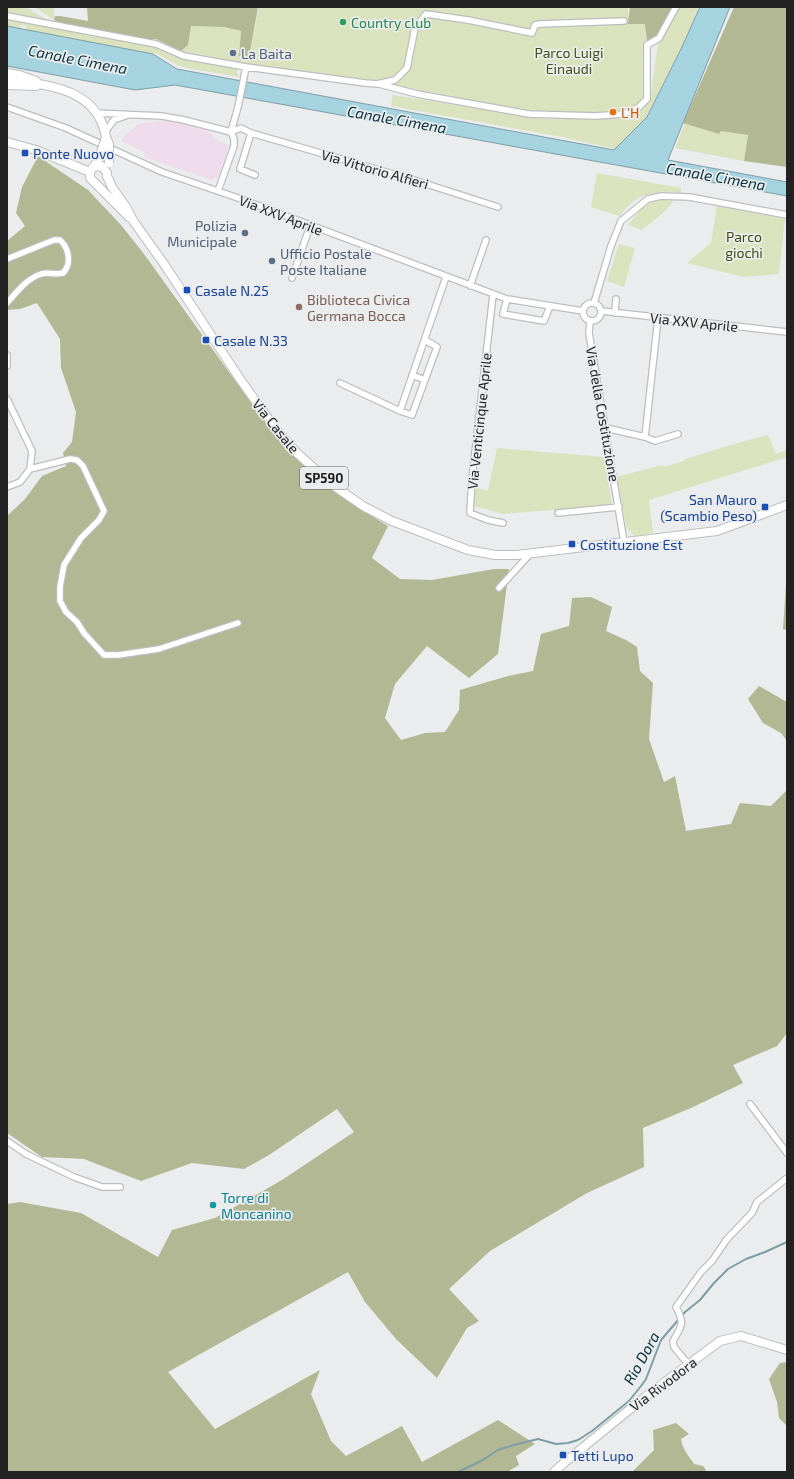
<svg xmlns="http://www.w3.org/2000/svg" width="794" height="1479" viewBox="0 0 794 1479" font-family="'Exo 2',sans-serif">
  <rect width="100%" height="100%" fill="#ebeced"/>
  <path fill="#eedbeb" d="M 164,120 L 188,125 L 208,131 L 208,133 L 212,134 L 214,139 L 229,145 L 218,177 L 212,180 L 144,157 L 145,152 L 121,141 L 124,136 L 138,124 Z"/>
  <path fill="#dae2be" d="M 7,7 L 27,8 L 52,23 L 10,15 L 7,11 Z
    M 35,7 L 54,7 L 54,20 Z
    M 259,7 L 628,7 L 629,19 L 646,23 L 646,98 C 637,105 630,110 620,113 C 608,116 583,114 571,113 C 504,110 440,94 375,81 L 362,80 L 260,66 L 181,51 L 188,45 L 191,26 L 224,27 L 241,31 L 239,56 L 249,57 Z
    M 679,7 L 699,7 L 681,49 L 647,117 L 615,149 L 562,137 L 391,106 L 393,95 L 542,119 L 623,119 L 641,111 L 650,100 L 658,43 Z
    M 7,18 L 156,44 L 185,58 L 237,69 L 237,73 L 239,76 L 239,77 L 187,68 L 177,65 L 156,53 L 153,54 L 26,30 L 26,26 L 21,25 L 20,29 L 7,26 Z
    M 685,123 L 719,134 L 721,131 L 748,135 L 744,161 L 675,148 Z
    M 597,173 L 681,188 L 681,193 C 655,191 636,192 620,216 L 591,207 Z
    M 665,199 L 674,199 C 670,210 651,222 642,230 L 628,225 C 640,210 645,202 665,199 Z
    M 717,206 L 785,219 L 779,274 L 744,277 L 687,263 L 711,243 Z
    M 619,244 L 635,248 L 624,287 L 607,281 Z
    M 768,435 L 776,454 L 787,450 L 787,457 L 649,500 L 653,533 L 634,536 L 626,526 L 617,477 L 662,465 L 664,467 L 684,461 L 685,459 L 738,443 Z
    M 497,448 L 604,457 L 612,505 L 503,514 L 474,506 L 474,487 L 488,491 Z"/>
  <path fill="#b1b893" d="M 87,7 L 258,7 L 249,57 L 239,56 L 241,31 L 224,27 L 191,26 L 188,45 L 181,51 L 156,39 L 150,40 L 67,27 L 54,20 L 55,16 L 60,16 L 88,21 Z
    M 630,7 L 675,7 L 658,36 L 647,42 L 645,24 L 628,24 Z
    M 734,7 L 787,7 L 787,167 L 744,161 L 748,135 L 721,131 L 719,134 L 683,123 Z
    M 38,156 L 88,190 L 121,225 L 144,254 L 267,425 C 284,446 307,471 329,488 C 348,502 368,514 388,526 L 372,558 L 400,579 L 432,580 L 494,569 L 509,569 L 498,654 L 469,678 L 427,646 L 395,684 L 385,718 L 401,740 L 425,733 L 445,732 L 459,710 L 460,690 L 508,676 L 533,671 L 541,634 L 569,626 L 572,598 L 591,597 L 612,607 L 606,631 L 626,640 L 637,647 L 640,671 L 653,683 L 649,739 L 664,782 L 675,776 L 686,831 L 731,824 L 740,803 L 771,806 L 787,790 L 787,1033 L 777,1046 L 733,1065 L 743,1083 L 691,1108 L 643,1128 L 644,1167 L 587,1193 L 490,1251 L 449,1289 L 479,1321 L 467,1328 L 437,1378 L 396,1339 L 365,1302 L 348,1272 L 168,1372 L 215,1429 L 320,1370 L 311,1394 L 331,1441 L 346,1456 L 402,1426 L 422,1462 L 498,1420 L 535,1444 L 516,1456 L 519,1465 L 507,1472 L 7,1472 L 7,1204 L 20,1202 L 81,1213 L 158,1257 L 172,1230 L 215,1218 L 282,1180 L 354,1132 L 337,1109 L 269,1155 L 244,1169 L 192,1163 L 141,1181 L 84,1159 L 42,1157 L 7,1133 L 7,516 L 25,499 L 42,476 L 66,466 L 63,453 L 72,442 L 76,412 L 61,368 L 60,339 L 37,303 L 20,309 L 7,310 L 7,241 L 25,226 L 16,213 L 22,187 Z
    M 786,584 L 787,584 L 787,630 L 783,629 Z
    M 759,686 L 787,702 L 787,741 L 781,733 L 763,723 L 748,699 Z
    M 787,1362 L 787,1426 L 779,1418 L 777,1402 L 769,1379 L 780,1363 Z
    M 676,1423 L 689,1434 L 681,1439 C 682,1449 689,1456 694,1464 L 703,1466 L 707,1472 L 632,1472 L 654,1450 L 653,1430 Z"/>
  <path fill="#a5d3df" stroke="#7e9ea7" d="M 700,7 L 730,7 L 668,160 L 787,182 L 787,196 L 175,85 L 135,90 L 7,66 L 7,26 L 153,54 L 177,69 L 614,150 L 647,117 L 681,49 Z"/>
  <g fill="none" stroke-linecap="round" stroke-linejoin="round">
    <path stroke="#7e9ea7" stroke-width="2" d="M 458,1472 L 481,1461 L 498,1450 L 514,1445 L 538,1439 L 556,1444 L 568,1443 L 578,1440 L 592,1431 L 629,1401 L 641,1386 L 646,1379 L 661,1340 L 685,1312 L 700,1300 L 714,1283 L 728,1269 L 746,1259 L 765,1252 L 787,1242"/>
    <g stroke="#bdbebf" stroke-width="8">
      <path id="street" d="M 7,16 L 156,44 L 184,56 L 246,67 L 365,83 L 377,84 L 395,80 L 407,68 L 415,28 L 426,14 L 468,20 L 532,33 L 535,25 L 540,24 L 624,21
        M 379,84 L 417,94 L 529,114 L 595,116 L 624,114 L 639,107 L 647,99 L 647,45 L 659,38 L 676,7
        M 7,107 L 66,128 L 162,172 L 241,199 L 507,299 L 583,311
        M 96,113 L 162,116 L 184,120 L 231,132 L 241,128 L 251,133 L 414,180 L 498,207
        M 105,132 L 114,120 L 128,115
        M 251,133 L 240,169 L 255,175
        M 218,191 L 234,146 L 234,139 L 231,132 L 238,107 L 246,67
        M 7,259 L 54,240 L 60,240 C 69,248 72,264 63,273 C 56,275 48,272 41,274 C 26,279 17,292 7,303
        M 292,278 L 310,226
        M 470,286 L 486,240
        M 493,295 L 472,478 L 470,513 L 488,520 L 503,523
        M 507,299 L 503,314 L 544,321 L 550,306
        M583 312a9 9 0 1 1 18 0a9 9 0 1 1-18 0Z
        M 594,303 L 611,246 L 621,221 L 648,199 L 661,196 L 689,197 L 787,215
        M 602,311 L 787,332
        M 615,313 L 616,299
        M 590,321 L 589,333 L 624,542
        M 7,355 L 7,366
        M 412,375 L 425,380
        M 340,383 L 400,411 L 446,277
        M 7,399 L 32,451 L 30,469 L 20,482 L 7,487
        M 400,411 L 412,415 L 437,347 L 425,340
        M 606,428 L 645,437 L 658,318
        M 645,437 L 655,441 L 678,434
        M 30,469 L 70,459 L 77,460 L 83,466 L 104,511 L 99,520 L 81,538 L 64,565 L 60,587 L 60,601 L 66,612 L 77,622 L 84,633 L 104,655 L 118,655 L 159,649 L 238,623
        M 558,513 L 619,507
        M 499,588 L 531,553
        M 750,1104 L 787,1153
        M 7,1141 L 26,1154 L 74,1177 L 102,1187 L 120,1187
        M 689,1365 L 674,1347 L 673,1341 C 682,1325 685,1324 676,1307 L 701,1272 L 712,1261 L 727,1239 L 752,1213 L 757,1202 L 787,1178"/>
    </g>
    <g stroke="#bdbebf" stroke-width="10">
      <path id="secondary" d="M 7,73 L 19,75 L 36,81
        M 7,85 L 36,86
        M 7,142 L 36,150 L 90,172
        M 554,1472 L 565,1462 L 645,1397 L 720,1341 L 741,1336 L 787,1350"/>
    </g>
    <g stroke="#bdbebf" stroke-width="10">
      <path id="primary" d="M 7,79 C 48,86 97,87 106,137
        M 98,160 L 90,172 L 90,178 L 129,217
        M 93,167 L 102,166 L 107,173
        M 107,176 L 112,187 L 126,207 L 134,222 L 164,264 L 240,379 L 275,428 L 296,452 L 330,483 L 363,506 L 392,521 L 468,550 L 495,555 L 517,555 L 717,531 L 787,505"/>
    </g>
    <use href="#street" stroke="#fff" stroke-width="5.5"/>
    <use href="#secondary" stroke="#fff" stroke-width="8"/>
    <use href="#primary" stroke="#fff" stroke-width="8"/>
    <g stroke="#bdbebf" stroke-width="10" stroke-linecap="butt">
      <path id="primary-bridge" d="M 106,137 L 109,144 L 109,163
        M 98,160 L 106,138"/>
    </g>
    <use href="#primary-bridge" stroke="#fff" stroke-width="8"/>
  </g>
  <circle fill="#2e9e5b" stroke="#ebeced" stroke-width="1.5" cx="343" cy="22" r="4"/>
  <g fill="#5c6f8a" stroke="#ebeced" stroke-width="1.5">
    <circle cx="233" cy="53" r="4"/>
    <circle cx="245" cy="233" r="4"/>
    <circle cx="272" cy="261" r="4"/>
  </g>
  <circle fill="#e8710a" stroke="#ebeced" stroke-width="1.5" cx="613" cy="112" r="4"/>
  <g fill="#1a4fb4" stroke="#ebeced" stroke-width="1.5">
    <rect x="21" y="149" width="8" height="8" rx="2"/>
    <rect x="183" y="286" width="8" height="8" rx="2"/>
    <rect x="202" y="336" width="8" height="8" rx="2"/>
    <rect x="761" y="503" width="8" height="8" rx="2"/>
    <rect x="568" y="540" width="8" height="8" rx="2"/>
    <rect x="559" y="1451" width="8" height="8" rx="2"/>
  </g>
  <circle fill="#8d6e63" stroke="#ebeced" stroke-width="1.5" cx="299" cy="307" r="4"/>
  <circle fill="#0f9aa8" stroke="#ebeced" stroke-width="1.5" cx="213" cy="1205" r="4"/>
  <g text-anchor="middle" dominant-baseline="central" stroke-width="3.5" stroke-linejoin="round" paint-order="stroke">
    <rect fill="#ebeced" stroke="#5e5f60" stroke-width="1" x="300" y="467" width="48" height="22" rx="3"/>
    <g font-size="13" font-weight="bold" fill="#222223">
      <text x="324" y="478">SP590</text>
    </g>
    <g font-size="14" fill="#27864d" stroke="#ebeced" text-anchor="start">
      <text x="351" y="22">Country club</text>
    </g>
    <g font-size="14" fill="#454e12" stroke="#ebeced">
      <text x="569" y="52">Parco Luigi<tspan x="569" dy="16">Einaudi</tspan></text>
      <text x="744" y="236">Parco<tspan x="744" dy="16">giochi</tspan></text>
    </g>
    <g font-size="14" fill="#4e5e75" stroke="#ebeced" text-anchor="start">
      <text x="241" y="53">La Baita</text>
      <text x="237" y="225" text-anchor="end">Polizia<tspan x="237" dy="16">Municipale</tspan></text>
      <text x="280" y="253">Ufficio Postale<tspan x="280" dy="16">Poste Italiane</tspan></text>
    </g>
    <g font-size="14" fill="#c56008" stroke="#ebeced" text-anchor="start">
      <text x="621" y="112">L'H</text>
    </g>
    <g font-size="14" fill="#164399" stroke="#ebeced" text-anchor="start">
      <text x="33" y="153">Ponte Nuovo</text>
      <text x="195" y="290">Casale N.25</text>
      <text x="214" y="340">Casale N.33</text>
      <text x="757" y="499" text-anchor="end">San Mauro<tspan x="757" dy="16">(Scambio Peso)</tspan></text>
      <text x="580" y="544">Costituzione Est</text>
      <text x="571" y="1455">Tetti Lupo</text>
    </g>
    <g font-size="14" fill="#222223" stroke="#ebeced">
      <text transform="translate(375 169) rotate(16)">Via Vittorio Alfieri</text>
      <text transform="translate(281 215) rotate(21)">Via XXV Aprile</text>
      <text transform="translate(694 322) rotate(6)">Via XXV Aprile</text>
      <text transform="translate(603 414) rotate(80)">Via della Costituzione</text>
      <text transform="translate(479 421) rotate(-84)">Via Venticinque Aprile</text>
      <text transform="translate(276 426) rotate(51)">Via Casale</text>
      <text transform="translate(663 1384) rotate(-37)">Via Rivodora</text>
    </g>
    <g font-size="14" fill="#785e54" stroke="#ebeced" text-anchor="start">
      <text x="307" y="299">Biblioteca Civica<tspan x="307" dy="16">Germana Bocca</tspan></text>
    </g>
    <g font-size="14" fill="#0d838f" stroke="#ebeced" text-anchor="start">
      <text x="221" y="1197">Torre di<tspan x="221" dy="16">Moncanino</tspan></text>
    </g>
    <g font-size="15" font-style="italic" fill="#03303a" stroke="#ebeced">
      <text transform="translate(78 59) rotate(11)">Canale Cimena</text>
      <text transform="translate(397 119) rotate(10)">Canale Cimena</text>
      <text transform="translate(716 176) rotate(10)">Canale Cimena</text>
      <text transform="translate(641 1358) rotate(-61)">Rio Dora</text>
    </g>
  </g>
  <rect width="794" height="1479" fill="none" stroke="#222223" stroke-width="16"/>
</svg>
